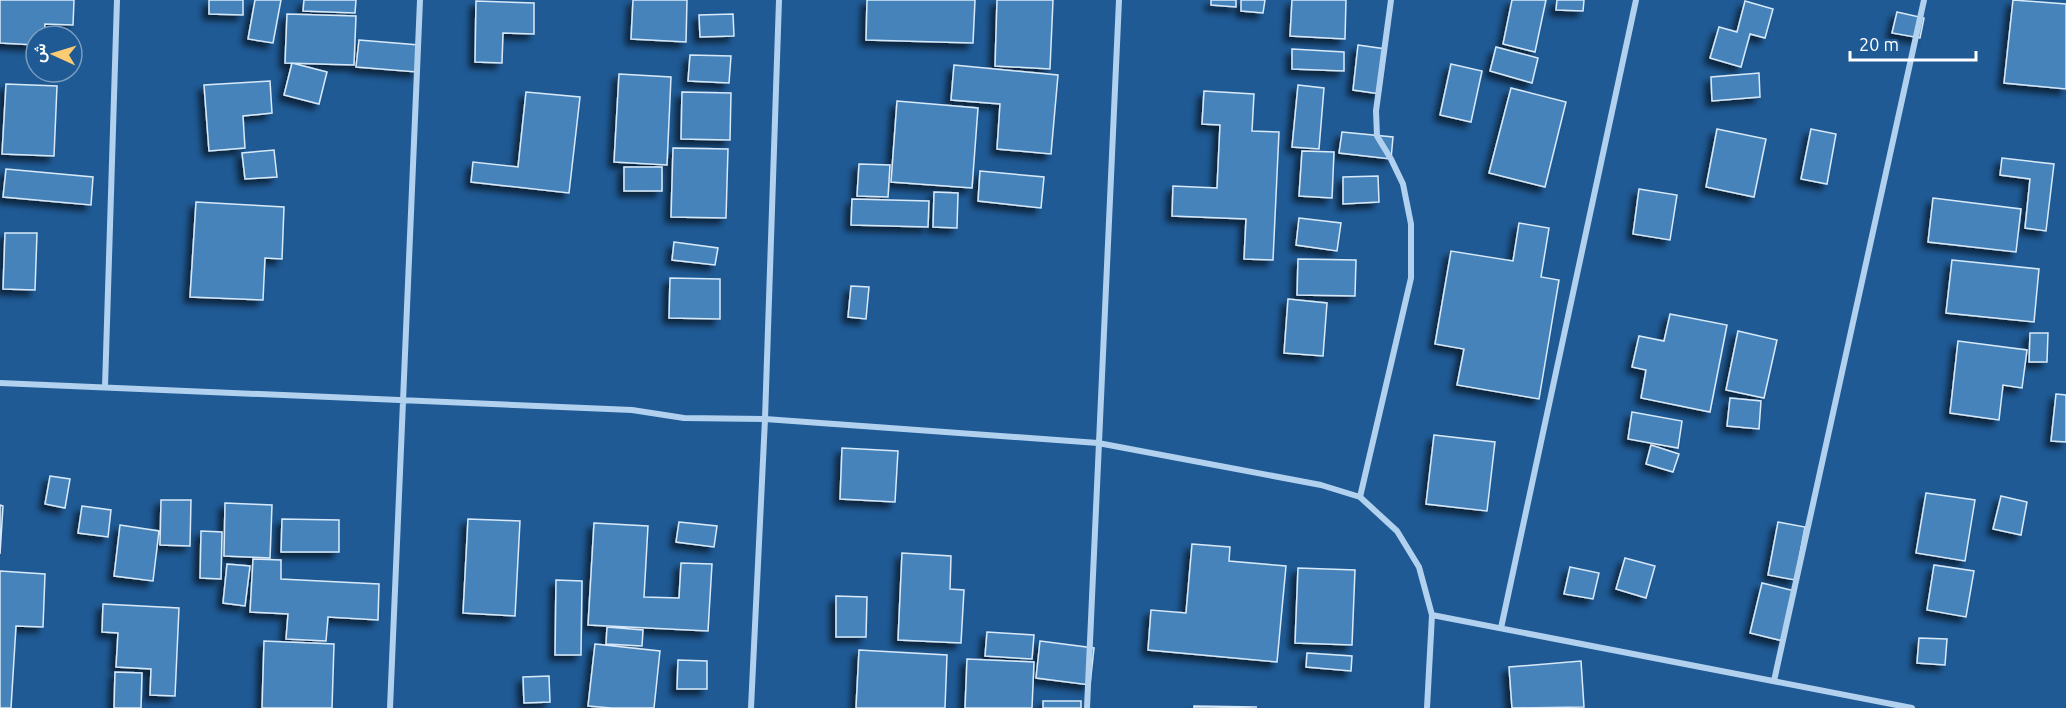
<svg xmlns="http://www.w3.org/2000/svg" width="2066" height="708" viewBox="0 0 2066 708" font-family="Ubuntu,Vazirmatn,sans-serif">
  <defs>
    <filter id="shadow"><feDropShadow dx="-5.5" dy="5.5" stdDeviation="3" flood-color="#0009"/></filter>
  </defs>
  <rect width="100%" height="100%" fill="#1f5a95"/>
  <path fill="#4783bb" stroke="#d8eafa" stroke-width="1.5" filter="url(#shadow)" d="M 0,0 L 74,0 L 73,25 L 45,24 L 44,36 L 36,36 L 36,45 L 0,43 Z
    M 209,0 L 243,0 L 243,15 L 209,14 Z
    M 255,0 L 281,0 L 273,43 L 248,39 Z
    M 304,0 L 356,0 L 355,13 L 303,11 Z
    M 633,0 L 687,0 L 686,42 L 631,39 Z
    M 867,0 L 975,0 L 973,43 L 866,40 Z
    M 997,0 L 1053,0 L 1050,69 L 995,66 Z
    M 1211,0 L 1236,0 L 1236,7 L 1211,5 Z
    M 1241,0 L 1265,0 L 1263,13 L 1241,11 Z
    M 1292,0 L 1346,0 L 1345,39 L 1290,36 Z
    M 1512,0 L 1546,0 L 1535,52 L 1503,44 Z
    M 1557,0 L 1584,0 L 1583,11 L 1556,10 Z
    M 2013,0 L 2066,4 L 2066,89 L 2004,83 Z
    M 476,1 L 534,3 L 534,34 L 503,33 L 502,63 L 475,62 Z
    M 1745,1 L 1773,9 L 1765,38 L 1750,34 L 1741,67 L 1710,58 L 1719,27 L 1737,32 Z
    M 1897,12 L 1924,18 L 1920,38 L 1892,33 Z
    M 287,14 L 356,16 L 354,65 L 285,63 Z
    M 733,14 L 734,36 L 700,37 L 699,15 Z
    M 359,40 L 419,45 L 417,72 L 356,67 Z
    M 1358,45 L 1386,49 L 1380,94 L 1353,90 Z
    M 1496,47 L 1538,58 L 1532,83 L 1490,71 Z
    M 1292,49 L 1344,52 L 1344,71 L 1292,69 Z
    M 690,55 L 731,56 L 729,83 L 688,81 Z
    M 292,63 L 327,72 L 319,104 L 284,95 Z
    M 1451,64 L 1482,71 L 1471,122 L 1440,115 Z
    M 954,65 L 1058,75 L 1051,154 L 997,149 L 1000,104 L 951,100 Z
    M 1759,73 L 1760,97 L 1712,101 L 1711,77 Z
    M 619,74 L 671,77 L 667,165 L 614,162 Z
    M 270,81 L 272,113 L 243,116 L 245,148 L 209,151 L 204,85 Z
    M 6,84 L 57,86 L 54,156 L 2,154 Z
    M 1298,85 L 1324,88 L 1319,149 L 1292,147 Z
    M 1511,88 L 1566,102 L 1545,187 L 1489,173 Z
    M 1204,91 L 1254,94 L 1252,131 L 1279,132 L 1273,260 L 1244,259 L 1246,219 L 1172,216 L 1173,186 L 1217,188 L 1220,125 L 1202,124 Z
    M 526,92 L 580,97 L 569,193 L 471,182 L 473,162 L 518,167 Z
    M 682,92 L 731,93 L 730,140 L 681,139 Z
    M 897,101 L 978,108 L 972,188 L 891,182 Z
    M 1717,129 L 1766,139 L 1754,197 L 1706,187 Z
    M 1811,129 L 1836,134 L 1827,184 L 1801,179 Z
    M 1342,132 L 1393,137 L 1391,159 L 1339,153 Z
    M 673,148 L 728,149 L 726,218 L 671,217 Z
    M 274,150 L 277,177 L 245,179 L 242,153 Z
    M 1302,151 L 1334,152 L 1332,198 L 1299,196 Z
    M 2002,158 L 2054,164 L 2046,231 L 2025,228 L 2030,179 L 2000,175 Z
    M 859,164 L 890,165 L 888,197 L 857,196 Z
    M 624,167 L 662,167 L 662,191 L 624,191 Z
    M 6,169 L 93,177 L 91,205 L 3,197 Z
    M 980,171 L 1044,177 L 1041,208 L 978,201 Z
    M 1378,176 L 1379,202 L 1343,204 L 1343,177 Z
    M 1639,189 L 1677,195 L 1670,240 L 1633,234 Z
    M 934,192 L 958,193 L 957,228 L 933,227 Z
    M 1933,198 L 2021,209 L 2016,252 L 1928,242 Z
    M 852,199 L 929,201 L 928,227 L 851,225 Z
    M 196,202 L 284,207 L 282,259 L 265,258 L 263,300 L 190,297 Z
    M 1299,218 L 1341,223 L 1337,251 L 1296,245 Z
    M 1519,223 L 1549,228 L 1541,277 L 1559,280 L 1539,399 L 1457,385 L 1464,349 L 1435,344 L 1451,251 L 1513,261 Z
    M 5,233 L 37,233 L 35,290 L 3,289 Z
    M 674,242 L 718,248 L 715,265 L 672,260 Z
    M 1298,259 L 1356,260 L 1355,296 L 1297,295 Z
    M 1952,260 L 2039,269 L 2034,322 L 1946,313 Z
    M 670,278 L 720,279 L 720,319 L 669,318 Z
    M 851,286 L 869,287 L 866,319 L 848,317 Z
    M 1288,299 L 1327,303 L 1323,356 L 1284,353 Z
    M 1670,314 L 1727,325 L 1710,412 L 1641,398 L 1646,370 L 1632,367 L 1639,336 L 1664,341 Z
    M 1738,331 L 1777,340 L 1764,398 L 1726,390 Z
    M 2030,333 L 2048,333 L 2047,362 L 2029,362 Z
    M 1958,341 L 2027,350 L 2022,388 L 2003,385 L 1999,420 L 1950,413 Z
    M 2056,394 L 2066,395 L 2066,442 L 2051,441 Z
    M 1730,398 L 1761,401 L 1759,429 L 1727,426 Z
    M 1632,412 L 1682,421 L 1678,448 L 1628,439 Z
    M 1434,435 L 1495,442 L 1487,511 L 1426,504 Z
    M 1651,445 L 1679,454 L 1673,472 L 1646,464 Z
    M 842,448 L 898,451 L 895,502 L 840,499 Z
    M 50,476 L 70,479 L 65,508 L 45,504 Z
    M 1926,493 L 1975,500 L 1965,561 L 1916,553 Z
    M 2001,496 L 2027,502 L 2021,535 L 1993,529 Z
    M 161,500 L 191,500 L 190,546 L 160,545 Z
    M 225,503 L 272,505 L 270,558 L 224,556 Z
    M 0,505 L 3,506 L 0,554 Z
    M 82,506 L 111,510 L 108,537 L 78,533 Z
    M 282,519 L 339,520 L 339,552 L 281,552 Z
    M 468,519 L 520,521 L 515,616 L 463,613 Z
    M 679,522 L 717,526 L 714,547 L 676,542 Z
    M 1778,522 L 1805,527 L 1795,580 L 1768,575 Z
    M 594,523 L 648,526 L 644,597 L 679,598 L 681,563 L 712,564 L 708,631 L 588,625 Z
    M 120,525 L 159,531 L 153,581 L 114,576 Z
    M 201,531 L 222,532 L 221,579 L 200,578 Z
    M 1192,544 L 1230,547 L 1229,561 L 1286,566 L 1277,662 L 1148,650 L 1151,610 L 1186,613 Z
    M 902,553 L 951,556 L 950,589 L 964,590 L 961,643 L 898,640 Z
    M 1625,558 L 1655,566 L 1646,598 L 1616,589 Z
    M 253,559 L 281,560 L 281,579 L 379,584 L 378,620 L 328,617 L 326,641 L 286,639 L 288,614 L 250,612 Z
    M 227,564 L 250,566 L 245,606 L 223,603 Z
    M 1934,565 L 1974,571 L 1966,617 L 1927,610 Z
    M 1570,567 L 1599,573 L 1593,599 L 1564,594 Z
    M 1298,568 L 1355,570 L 1352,645 L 1295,643 Z
    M 0,571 L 45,574 L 43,627 L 16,626 L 11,708 L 0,708 Z
    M 556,580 L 582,581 L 581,655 L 555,655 Z
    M 1762,583 L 1795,591 L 1783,641 L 1750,633 Z
    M 836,596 L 867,597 L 866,637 L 836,637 Z
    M 103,604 L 179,608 L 175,696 L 150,695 L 151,669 L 116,667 L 118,633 L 102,632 Z
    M 607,627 L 643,630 L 642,646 L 606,644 Z
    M 987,632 L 1034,635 L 1032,659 L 985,656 Z
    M 1919,638 L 1947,639 L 1945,665 L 1917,663 Z
    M 264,641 L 334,644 L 332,708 L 262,708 Z
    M 1040,641 L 1094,648 L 1090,685 L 1036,678 Z
    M 595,644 L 660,651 L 654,708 L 611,708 L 588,706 Z
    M 859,650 L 947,655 L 945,708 L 856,708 Z
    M 1307,653 L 1352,656 L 1351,671 L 1306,667 Z
    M 967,659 L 1034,662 L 1032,708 L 965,708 Z
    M 678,660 L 707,661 L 707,689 L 677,689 Z
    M 1581,661 L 1584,707 L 1512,708 L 1509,667 Z
    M 115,672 L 142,673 L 141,708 L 114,708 Z
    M 549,676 L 550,702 L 524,703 L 523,677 Z
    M 1043,701 L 1081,701 L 1081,708 L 1043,708 Z
    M 1194,706 L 1257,707 L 1194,708 Z"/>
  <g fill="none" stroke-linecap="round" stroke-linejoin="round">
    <path stroke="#b2d1ee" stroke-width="6" d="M 0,383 L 632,410 L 684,418 L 765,419 L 1098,443 L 1321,485 L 1360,497 L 1397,531 L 1419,567 L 1432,615 L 1427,708
      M 105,387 L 117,0
      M 1360,497 L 1411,278 L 1411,224 L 1403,184 L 1391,159 L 1377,136 L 1376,111 L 1391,0
      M 1432,615 L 1912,708
      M 1501,628 L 1636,0
      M 1774,681 L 1924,0
      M 390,708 L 420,0
      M 751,708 L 765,419 L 779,0
      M 1087,708 L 1119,0"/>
  </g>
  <g transform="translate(54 54) rotate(274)"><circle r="28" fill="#1f5a95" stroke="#799cbf" stroke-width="1.5"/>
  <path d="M0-4.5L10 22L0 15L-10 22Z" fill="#fccc72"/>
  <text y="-9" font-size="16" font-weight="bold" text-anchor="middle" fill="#ffffff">ش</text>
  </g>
  <path d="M1850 51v9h126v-9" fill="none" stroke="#ffffff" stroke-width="3"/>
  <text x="1859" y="51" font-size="18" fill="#ffffff" stroke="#1f5a95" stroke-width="4.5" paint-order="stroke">20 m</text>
</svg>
